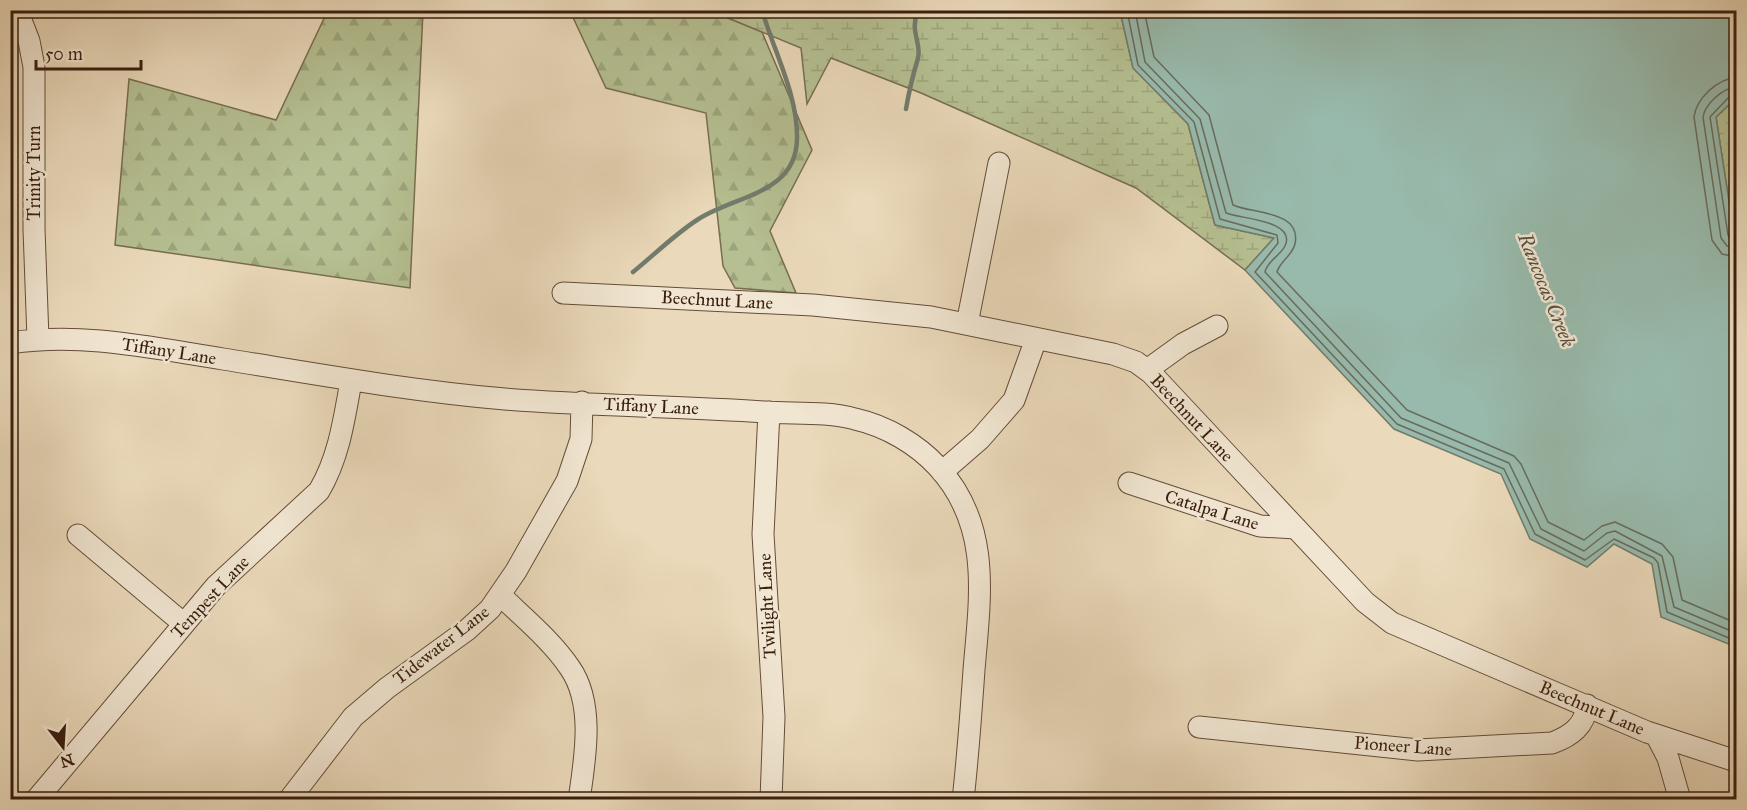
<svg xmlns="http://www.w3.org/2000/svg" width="1747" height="810" viewBox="0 0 1747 810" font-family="'IM FELL Great Primer',serif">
  <defs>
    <pattern id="forest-firs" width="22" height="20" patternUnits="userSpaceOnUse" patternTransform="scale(1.5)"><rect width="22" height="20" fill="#b5bf91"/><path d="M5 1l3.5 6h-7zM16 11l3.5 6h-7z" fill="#9ca47c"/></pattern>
    <pattern id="wetland-marsh" width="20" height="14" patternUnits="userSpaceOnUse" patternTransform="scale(1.5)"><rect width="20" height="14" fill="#b5bf91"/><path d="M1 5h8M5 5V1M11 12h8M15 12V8" fill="none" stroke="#9ca47c"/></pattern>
  </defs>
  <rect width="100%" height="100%" fill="#ead9ba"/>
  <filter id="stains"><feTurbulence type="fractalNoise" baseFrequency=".00333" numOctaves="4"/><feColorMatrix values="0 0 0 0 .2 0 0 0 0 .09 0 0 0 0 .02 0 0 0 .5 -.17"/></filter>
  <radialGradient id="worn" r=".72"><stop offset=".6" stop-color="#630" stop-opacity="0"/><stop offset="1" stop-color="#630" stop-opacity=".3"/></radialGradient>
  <path fill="url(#forest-firs)" stroke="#776e50" stroke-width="1.5" d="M 328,10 L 423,11 L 410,288 L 115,245 L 129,79 L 276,120 Z
    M 570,11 L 711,11 L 762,32 L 812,150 L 770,231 L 796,293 L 735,288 L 723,266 L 706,113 L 606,88 Z"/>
  <path fill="url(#wetland-marsh)" stroke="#776e50" stroke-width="1.5" d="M 711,11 L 1120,11 L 1133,68 L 1188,124 L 1215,225 L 1274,238 L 1245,270 L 1136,188 L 921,93 L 831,58 L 807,104 L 801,48 Z
    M 1736,98 L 1736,247 L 1716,117 Z"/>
  <path fill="#98baac" stroke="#727c6d" stroke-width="1.5" d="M 1120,11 L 1730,11 L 1736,17 L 1736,98 L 1716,117 L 1736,247 L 1736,647 L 1661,617 L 1652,564 L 1614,544 L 1587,567 L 1530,539 L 1501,474 L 1394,429 L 1245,270 L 1274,238 L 1215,225 L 1188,124 L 1133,68 Z"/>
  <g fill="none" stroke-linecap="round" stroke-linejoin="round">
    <path stroke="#686c5d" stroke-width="1.5" d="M 1127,10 L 1138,65 L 1194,122 L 1220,219 L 1277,235 L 1278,243 L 1255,272 L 1397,424 L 1504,469 L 1535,534 L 1585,560 L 1614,539 L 1654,558 L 1658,563 L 1667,612 L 1736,641
      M 1135,10 L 1145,62 L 1200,119 L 1226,213 C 1240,219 1297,220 1285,246 C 1280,256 1267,261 1265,272 L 1401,418 L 1509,463 L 1541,529 L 1584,551 L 1607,533 L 1615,531 L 1662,556 L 1674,607 L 1736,633
      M 1144,10 L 1154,57 L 1209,115 L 1233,205 C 1252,214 1302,210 1295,244 C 1292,256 1280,261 1277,272 L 1407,410 L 1514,456 L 1521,464 L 1548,522 L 1584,540 L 1602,526 L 1615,522 L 1662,544 L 1673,557 L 1682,600 L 1736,623
      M 1736,78 C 1718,78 1696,99 1694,117 L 1712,240 L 1722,254 L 1736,257
      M 1736,87 C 1723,88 1705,104 1703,117 L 1721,238 L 1727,246 L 1736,248
      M 1736,94 L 1730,96 L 1710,117 L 1728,235 L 1731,240 L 1736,241"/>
    <path stroke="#727c6d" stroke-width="4.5" d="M 906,109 C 909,91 913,75 918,58 C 922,43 909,32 918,10
      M 633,272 C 654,255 674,235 697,220 C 734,195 796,195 797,139 C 798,95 774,52 762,10"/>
    <g stroke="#654d39" stroke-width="23">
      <path id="minor" d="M 17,10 L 29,41 L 34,67 L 34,229 L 38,339
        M 563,293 L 813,305 L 931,317 L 1113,354 L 1136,362 L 1151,373 L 1365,602 L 1392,623 L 1647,732 L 1736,761
        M 967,324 L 999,163
        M 10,343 C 83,332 152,348 223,359 C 317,374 410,391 505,399 C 592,406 679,406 765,412 C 795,414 826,411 855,419 C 886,426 917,444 938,467 C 992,526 980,597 974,670 C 971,713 968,756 963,800
        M 1147,370 L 1183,344 L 1217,326
        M 769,412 L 763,534 L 774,717 L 771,800
        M 942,472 L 980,439 L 1014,400 L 1036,339
        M 1129,483 L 1260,526 L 1296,528
        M 78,535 L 184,624
        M 500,595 C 524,618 552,641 570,668 C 595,704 585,759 579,800
        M 1199,727 L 1418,750 L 1552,743 C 1571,736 1585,726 1587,705
        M 1656,735 L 1668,758 L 1680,800
        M 36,800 L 216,586 L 319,491 C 339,457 344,420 351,381
        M 289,800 L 353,717 L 387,688 L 467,630 L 490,609 L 516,571 L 567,481 L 581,439 L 582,402"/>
    </g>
    <use href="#minor" stroke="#f1e6d2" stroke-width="21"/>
  </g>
  <g text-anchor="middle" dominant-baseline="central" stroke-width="5" stroke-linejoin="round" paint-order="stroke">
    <g font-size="18" fill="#391e0e" stroke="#f1e6d2">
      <text transform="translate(34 173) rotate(-90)">Trinity Turn</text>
      <text transform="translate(717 300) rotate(3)">Beechnut Lane</text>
      <text transform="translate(169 351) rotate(9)">Tiffany Lane</text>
      <text transform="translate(651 406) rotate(3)">Tiffany Lane</text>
      <text transform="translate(1192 418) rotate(47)">Beechnut Lane</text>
      <text transform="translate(1212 510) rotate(17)">Catalpa Lane</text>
      <text transform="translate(210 597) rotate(-47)">Tempest Lane</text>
      <text transform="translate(767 606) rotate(-93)">Twilight Lane</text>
      <text transform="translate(441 645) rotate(-38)">Tidewater Lane</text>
      <text transform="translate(1592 708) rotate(23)">Beechnut Lane</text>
      <text transform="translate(1403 746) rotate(4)">Pioneer Lane</text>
    </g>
    <g font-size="20" font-style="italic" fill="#564d3d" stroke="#f1e6d2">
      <text transform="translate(1547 290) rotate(68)">Rancocas Creek</text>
    </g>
  </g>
  <rect width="1747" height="810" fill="none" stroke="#ead9ba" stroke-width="36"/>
  <rect x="12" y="12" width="1723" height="786" fill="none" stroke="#391e0e" stroke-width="3"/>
  <rect x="18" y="18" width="1711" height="774" fill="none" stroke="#391e0e" stroke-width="1.5"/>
  <g transform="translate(63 747) rotate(163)" stroke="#f1e6d2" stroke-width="4.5" paint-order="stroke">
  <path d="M0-4.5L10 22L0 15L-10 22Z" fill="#391e0e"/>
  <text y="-9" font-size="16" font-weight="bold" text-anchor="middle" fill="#391e0e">N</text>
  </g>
  <path d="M36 60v9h105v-9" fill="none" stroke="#391e0e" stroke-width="3"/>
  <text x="45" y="60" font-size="18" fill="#391e0e" stroke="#f1e6d2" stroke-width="4.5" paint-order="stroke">50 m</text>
  <rect width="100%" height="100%" filter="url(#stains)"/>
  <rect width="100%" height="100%" fill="url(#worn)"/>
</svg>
